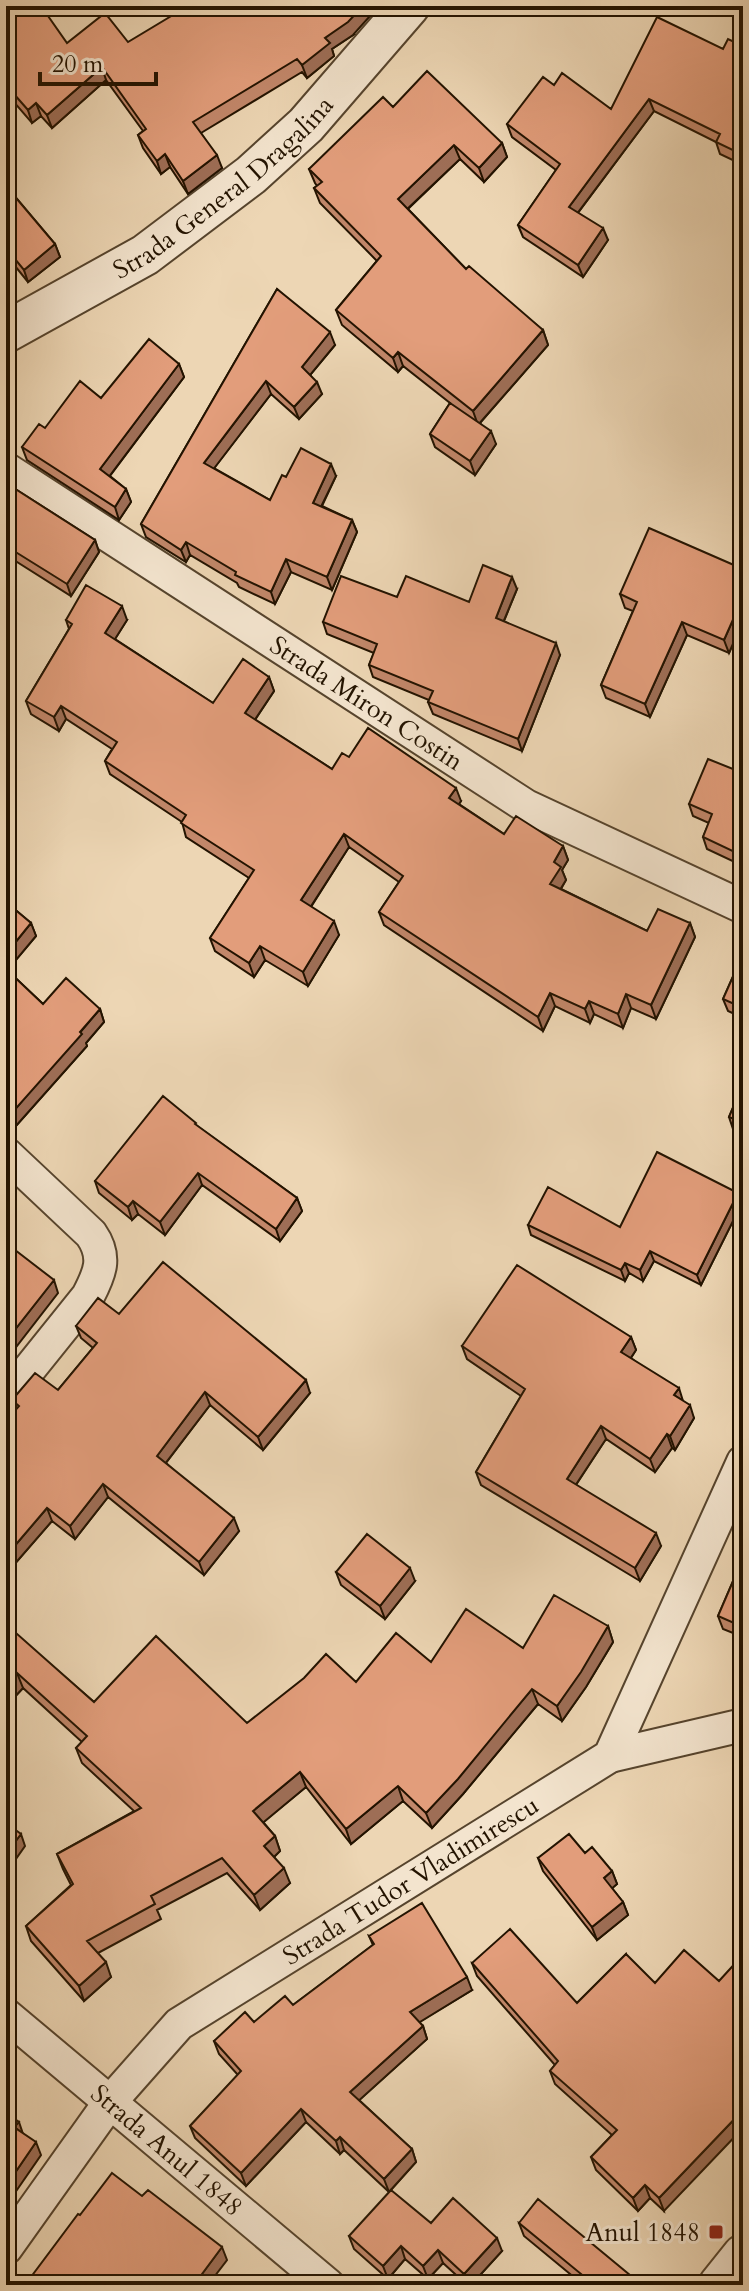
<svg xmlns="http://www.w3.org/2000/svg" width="749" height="2291" viewBox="0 0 749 2291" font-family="Cardo,serif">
  <rect width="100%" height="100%" fill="#edd6b4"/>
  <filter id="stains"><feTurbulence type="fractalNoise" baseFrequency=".0025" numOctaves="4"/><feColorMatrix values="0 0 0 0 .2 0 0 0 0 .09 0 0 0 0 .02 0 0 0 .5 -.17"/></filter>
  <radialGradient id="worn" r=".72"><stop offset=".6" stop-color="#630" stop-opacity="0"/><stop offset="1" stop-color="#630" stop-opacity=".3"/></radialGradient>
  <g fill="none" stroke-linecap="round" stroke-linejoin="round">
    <g stroke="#56442d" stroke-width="36">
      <g id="minor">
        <path id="s1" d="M 6,469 L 526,806 L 743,907"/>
        <path d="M 6,1154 L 91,1234 C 107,1257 100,1273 88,1296 L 6,1398"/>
        <path d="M 610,1756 L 743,1725"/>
        <path id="s2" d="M 6,2015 L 328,2285"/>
        <path id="s3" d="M 6,2248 L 110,2102 L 179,2024 L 610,1756 L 743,1462"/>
      </g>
    </g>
    <g stroke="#56442d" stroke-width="44">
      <g id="tertiary">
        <path id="s4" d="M 6,332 L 145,255 L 251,175 L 306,125 L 409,6"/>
        <path d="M 719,2285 L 743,2255"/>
      </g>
    </g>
    <use href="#minor" stroke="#f3e4ce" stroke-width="32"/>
    <use href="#tertiary" stroke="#f3e4ce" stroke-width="40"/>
  </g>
  <path fill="#c2876a" stroke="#231300" stroke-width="2" d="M 6,6 L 67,43 L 128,42 L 353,35 L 332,49 L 334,56 L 307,78 L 302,72 L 201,133 L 222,168 L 188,194 L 170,167 L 161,174 L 143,148 L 138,135 L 143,131 L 106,80 L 52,128 L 41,116 L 32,123 L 6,93 Z
    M 743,46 L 743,165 L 720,154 L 716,142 L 654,111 L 578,213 L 608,240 L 583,277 L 523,237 L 518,225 L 556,170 L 512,137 L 507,124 L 554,85 L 611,109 L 723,49 Z
    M 393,107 L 502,143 L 507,157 L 484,182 L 460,159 L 408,209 L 466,269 L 543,330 L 548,345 L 480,423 L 496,444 L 475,475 L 435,447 L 430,434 L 450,403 L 403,366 L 398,372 L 342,325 L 336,310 L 377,261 L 320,203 L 314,188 L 317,186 L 315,183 L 309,169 Z
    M 6,186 L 55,244 L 60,257 L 28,282 L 6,255 Z
    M 277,289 L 335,345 L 310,375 L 322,394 L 299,419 L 271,394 L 214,468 L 270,500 L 286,477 L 336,476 L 322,506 L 352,520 L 357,532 L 332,590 L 291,572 L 275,604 L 239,587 L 237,583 L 190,555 L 186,562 L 146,537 L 141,524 Z
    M 179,364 L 184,377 L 110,476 L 126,489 L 131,502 L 119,520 L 27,460 L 22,447 L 45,428 L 101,398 Z
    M 6,483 L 95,540 L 99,552 L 71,596 L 6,555 Z
    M 743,569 L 743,621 L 729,653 L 687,635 L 650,717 L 606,698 L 601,685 L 633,611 L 625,608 L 620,594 Z
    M 517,589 L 504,621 L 560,655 L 522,751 L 433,714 L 428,702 L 429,700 L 373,677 L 369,665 L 374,653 L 327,634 L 323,622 L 397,597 L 469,602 Z
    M 66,620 L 127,620 L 115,639 L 213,703 L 269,677 L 274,691 L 255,720 L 332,769 L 349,757 L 461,801 L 459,804 L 504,834 L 563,846 L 568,860 L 562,870 L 566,880 L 561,889 L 647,931 L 690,923 L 695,937 L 656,1019 L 631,1008 L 623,1028 L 594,1014 L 590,1023 L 555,1006 L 543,1031 L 384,925 L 379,912 L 399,882 L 349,847 L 311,907 L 339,935 L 308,986 L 265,960 L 254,977 L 215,951 L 210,938 L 249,878 L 186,837 L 182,822 L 110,774 L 105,761 L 112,749 L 66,719 L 59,731 L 31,714 L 26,701 L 69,629 Z
    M 743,773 L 743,866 L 707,849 L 703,837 L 709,823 L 693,816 L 689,804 Z
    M 6,902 L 31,923 L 36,936 L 7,970 L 43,1004 L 100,1009 L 104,1022 L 86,1043 L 87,1046 L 15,1127 L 6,1118 Z
    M 743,954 L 743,1018 L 728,1011 L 723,999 Z
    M 743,1084 L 743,1133 L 733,1129 L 729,1117 Z
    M 197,1126 L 297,1198 L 302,1211 L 280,1241 L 202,1185 L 165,1235 L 138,1214 L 132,1220 L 99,1193 L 95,1181 Z
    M 738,1193 L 742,1203 L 701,1285 L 654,1261 L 643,1281 L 629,1273 L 625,1281 L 531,1235 L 528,1225 L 620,1227 Z
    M 119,1314 L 310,1393 L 263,1450 L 210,1405 L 166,1463 L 239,1531 L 204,1575 L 108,1497 L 75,1539 L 52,1521 L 6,1574 L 15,1410 L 12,1400 L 58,1390 L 93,1348 L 81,1338 L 76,1326 Z
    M 631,1337 L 636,1350 L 631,1358 L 683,1401 L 694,1418 L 675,1450 L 672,1448 L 655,1472 L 606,1439 L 576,1485 L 661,1546 L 640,1581 L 481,1485 L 476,1472 L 521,1396 L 467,1359 L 462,1346 Z
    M 743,1558 L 743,1637 L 723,1629 L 718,1616 Z
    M 336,1572 L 415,1581 L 385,1619 L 341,1585 Z
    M 6,1626 L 94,1702 L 247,1723 L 356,1682 L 431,1662 L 523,1648 L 608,1626 L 613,1642 L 586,1687 L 562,1721 L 538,1704 L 463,1794 L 432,1828 L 403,1801 L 351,1844 L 306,1787 L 263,1822 L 275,1836 L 280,1851 L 274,1857 L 290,1883 L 260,1910 L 227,1873 L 157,1910 L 161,1919 L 98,1953 L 111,1977 L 84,2001 L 31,1941 L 26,1926 L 71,1885 L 63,1869 L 57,1854 L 134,1811 L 82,1763 L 76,1748 L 82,1742 L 23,1688 L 11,1701 L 6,1697 Z
    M 743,1778 L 743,1804 L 734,1783 Z
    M 538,1858 L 612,1871 L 617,1884 L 612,1888 L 623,1902 L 628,1915 L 597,1940 L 543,1871 Z
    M 369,1936 L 472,1990 L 419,2022 L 423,2026 L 427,2039 L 359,2100 L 412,2149 L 416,2162 L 389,2192 L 344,2150 L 340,2154 L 306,2122 L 246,2186 L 195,2138 L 190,2126 L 238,2075 L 219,2054 L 214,2041 L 293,2005 L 373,1945 Z
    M 626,1954 L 664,2211 L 650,2198 L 638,2211 L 596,2170 L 591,2157 L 612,2135 L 555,2084 L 550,2071 L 555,2065 L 477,1976 L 472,1963 L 577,2003 Z
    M 431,2223 L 502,2251 L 471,2285 L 467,2285 L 443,2263 L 428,2279 L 405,2259 L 388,2279 L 354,2249 L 349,2236 Z
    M 519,2223 L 642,2285 L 581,2283 L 524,2236 Z"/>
  <path fill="#9e6e56" stroke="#231300" stroke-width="2" d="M 363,6 L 379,6 L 353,35 L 332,49 L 334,56 L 307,78 L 302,65 L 325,38 Z
    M 102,67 L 106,80 L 52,128 L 47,115 Z
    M 649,99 L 654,111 L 573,219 L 569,207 Z
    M 36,103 L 41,116 L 32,123 L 28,110 Z
    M 502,143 L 507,157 L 484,182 L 479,168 Z
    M 454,145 L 460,159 L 403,213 L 398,199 Z
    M 165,154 L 170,167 L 161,174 L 157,161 Z
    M 217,155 L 222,168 L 188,194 L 183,181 Z
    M 603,228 L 608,240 L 583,277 L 578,265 Z
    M 55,244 L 60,257 L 28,282 L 24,270 Z
    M 543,330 L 548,345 L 478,425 L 473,411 Z
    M 330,332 L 335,345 L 306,380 L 302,367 Z
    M 398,352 L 403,366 L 398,372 L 393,358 Z
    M 179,364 L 184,377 L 105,482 L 100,469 Z
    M 266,381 L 271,394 L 209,475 L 204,463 Z
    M 317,382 L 322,394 L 299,419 L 294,407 Z
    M 491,431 L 496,444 L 475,475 L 470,461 Z
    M 331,464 L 336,476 L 317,515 L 313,503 Z
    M 126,489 L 131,502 L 119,520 L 115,507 Z
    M 352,520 L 357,532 L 332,590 L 327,577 Z
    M 95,540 L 99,552 L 71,596 L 67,584 Z
    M 186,542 L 190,555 L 186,562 L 181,550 Z
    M 286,559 L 291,572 L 275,604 L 271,592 Z
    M 512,577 L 517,589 L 500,630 L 496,618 Z
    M 743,597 L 743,621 L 729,653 L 724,640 Z
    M 122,606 L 127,620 L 110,647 L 105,633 Z
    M 682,622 L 687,635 L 650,717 L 645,704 Z
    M 556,643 L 560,655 L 522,751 L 518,739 Z
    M 269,677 L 274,691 L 250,727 L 245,713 Z
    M 61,706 L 66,719 L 59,731 L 54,717 Z
    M 456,788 L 461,801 L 454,811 L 449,798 Z
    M 344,834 L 349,847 L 306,914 L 301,900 Z
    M 563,846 L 568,860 L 562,870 L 566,880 L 555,898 L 550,884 L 554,862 Z
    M 334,921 L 339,935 L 308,986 L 303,972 Z
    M 31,923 L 36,936 L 6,972 L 6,954 Z
    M 690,923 L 695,937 L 656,1019 L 651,1005 Z
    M 260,946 L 265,960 L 254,977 L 249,963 Z
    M 550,993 L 555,1006 L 543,1031 L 538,1017 Z
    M 626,994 L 631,1008 L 623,1028 L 618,1014 Z
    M 589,1001 L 594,1014 L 590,1023 L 585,1009 Z
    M 100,1009 L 104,1022 L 86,1043 L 87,1046 L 15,1127 L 11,1114 Z
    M 198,1173 L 202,1185 L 165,1235 L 160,1222 Z
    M 738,1193 L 742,1203 L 701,1285 L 697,1275 Z
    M 297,1198 L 302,1211 L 280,1241 L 276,1229 Z
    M 133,1201 L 138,1214 L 132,1220 L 128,1207 Z
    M 650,1251 L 654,1261 L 643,1281 L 640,1270 Z
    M 625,1263 L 629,1273 L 625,1281 L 621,1270 Z
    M 54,1280 L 58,1293 L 6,1360 L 6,1341 Z
    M 631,1337 L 636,1350 L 626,1365 L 621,1352 Z
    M 306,1380 L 310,1393 L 263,1450 L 258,1437 Z
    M 679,1388 L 683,1401 L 674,1395 Z
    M 205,1392 L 210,1405 L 161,1469 L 157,1456 Z
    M 690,1405 L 694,1418 L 675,1450 L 670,1436 Z
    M 601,1426 L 606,1439 L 571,1492 L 567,1479 Z
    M 667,1434 L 672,1448 L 655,1472 L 650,1459 Z
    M 103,1484 L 108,1497 L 75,1539 L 70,1526 Z
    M 47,1508 L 52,1521 L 6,1574 L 6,1556 Z
    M 234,1518 L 239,1531 L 204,1575 L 199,1562 Z
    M 656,1533 L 661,1546 L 640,1581 L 635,1568 Z
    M 410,1568 L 415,1581 L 385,1619 L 380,1606 Z
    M 608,1626 L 613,1642 L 586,1687 L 562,1721 L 557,1706 Z
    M 17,1673 L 23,1688 L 11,1701 L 6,1685 Z
    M 532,1689 L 538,1704 L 463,1794 L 432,1828 L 426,1813 Z
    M 300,1772 L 306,1787 L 259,1826 L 253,1811 Z
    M 398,1786 L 403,1801 L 351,1844 L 346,1829 Z
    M 21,1834 L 25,1846 L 6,1873 L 6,1854 Z
    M 275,1836 L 280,1851 L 270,1861 L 264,1846 Z
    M 284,1868 L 290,1883 L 260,1910 L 254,1895 Z
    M 612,1871 L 617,1884 L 609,1891 L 604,1878 Z
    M 623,1902 L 628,1915 L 597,1940 L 592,1927 Z
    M 106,1962 L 111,1977 L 84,2001 L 79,1986 Z
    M 467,1977 L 472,1990 L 415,2025 L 410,2012 Z
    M 423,2026 L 427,2039 L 355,2104 L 350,2092 Z
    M 301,2109 L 306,2122 L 246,2186 L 241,2173 Z
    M 743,2110 L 743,2128 L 664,2211 L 659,2198 Z
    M 19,2122 L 23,2134 L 14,2127 Z
    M 340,2137 L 344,2150 L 340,2154 L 336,2141 Z
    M 36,2142 L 41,2155 L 10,2200 L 6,2186 Z
    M 412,2149 L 416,2162 L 389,2192 L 384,2179 Z
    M 645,2185 L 650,2198 L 638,2211 L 633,2198 Z
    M 497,2238 L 502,2251 L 471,2285 L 468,2285 L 464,2274 Z
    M 401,2246 L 405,2259 L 388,2279 L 383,2266 Z
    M 222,2247 L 227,2260 L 208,2285 L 202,2274 Z
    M 438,2250 L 443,2263 L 428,2279 L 423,2266 Z"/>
  <path fill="#e29d7b" stroke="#231300" stroke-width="2" d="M 6,6 L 41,6 L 67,43 L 105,13 L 128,42 L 188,6 L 363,6 L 348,22 L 325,38 L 330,43 L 302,65 L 297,59 L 193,122 L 217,155 L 183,181 L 165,154 L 157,161 L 138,135 L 146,129 L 102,67 L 47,115 L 36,103 L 28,110 L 6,85 Z
    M 657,17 L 723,49 L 728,39 L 743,46 L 743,155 L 716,142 L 720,134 L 649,99 L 569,207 L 603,228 L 578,265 L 518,225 L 560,164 L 507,124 L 543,77 L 554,85 L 562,73 L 611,109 Z
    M 427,71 L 502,143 L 479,168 L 454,145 L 398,199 L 466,269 L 469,266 L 543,330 L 473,411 L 398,352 L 393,358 L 336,310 L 381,256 L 314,188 L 322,182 L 309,169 L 383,97 L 393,107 Z
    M 6,186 L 55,244 L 24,270 L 6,248 Z
    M 277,289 L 330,332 L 302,367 L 317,382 L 294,407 L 266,381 L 204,463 L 270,500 L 282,475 L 286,477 L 301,448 L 331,464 L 313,503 L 352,520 L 327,577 L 286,559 L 271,592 L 235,575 L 236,572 L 186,542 L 181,550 L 141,524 Z
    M 149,339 L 179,364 L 100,469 L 126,489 L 115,507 L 22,447 L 39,424 L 45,428 L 80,381 L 101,398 Z
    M 450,403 L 491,431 L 470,461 L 430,434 Z
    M 6,483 L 95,540 L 67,584 L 6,546 Z
    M 649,528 L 743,569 L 743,597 L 724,640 L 682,622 L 645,704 L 601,685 L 637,602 L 620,594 Z
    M 483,565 L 512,577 L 496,618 L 556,643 L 518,739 L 428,702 L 433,691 L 369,665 L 377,644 L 323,622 L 341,576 L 397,597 L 406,576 L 469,602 Z
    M 86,585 L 122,606 L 105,633 L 213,703 L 243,659 L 269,677 L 245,713 L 332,769 L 342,753 L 349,757 L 368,728 L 456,788 L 449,798 L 504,834 L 516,816 L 563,846 L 554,862 L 561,867 L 550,884 L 647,931 L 658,909 L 690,923 L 651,1005 L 626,994 L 618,1014 L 589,1001 L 585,1009 L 550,993 L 538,1017 L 379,912 L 403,876 L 344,834 L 301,900 L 334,921 L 303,972 L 260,946 L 249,963 L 210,938 L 254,870 L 181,823 L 186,815 L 105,761 L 117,742 L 61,706 L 54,717 L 26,701 L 72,624 L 66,620 Z
    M 708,759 L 743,773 L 743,856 L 703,837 L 712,814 L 689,804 Z
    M 6,902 L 31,923 L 6,954 Z
    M 743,954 L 743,1008 L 723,999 Z
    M 6,969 L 43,1004 L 66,978 L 100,1009 L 80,1032 L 82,1034 L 11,1114 L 6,1110 Z
    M 743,1084 L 743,1123 L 729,1117 Z
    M 163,1096 L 196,1123 L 195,1124 L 297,1198 L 276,1229 L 198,1173 L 160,1222 L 133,1201 L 128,1207 L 95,1181 Z
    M 657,1152 L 738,1193 L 697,1275 L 650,1251 L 640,1270 L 625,1263 L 621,1270 L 528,1225 L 548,1187 L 620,1227 Z
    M 6,1243 L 54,1280 L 6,1341 Z
    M 163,1262 L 306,1380 L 258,1437 L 205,1392 L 157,1456 L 234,1518 L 199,1562 L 103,1484 L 70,1526 L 47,1508 L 6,1556 L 6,1421 L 19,1406 L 12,1400 L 35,1373 L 58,1390 L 97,1343 L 76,1326 L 98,1298 L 119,1314 Z
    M 517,1265 L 631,1337 L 621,1352 L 679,1388 L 674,1395 L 690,1405 L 670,1436 L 667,1434 L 650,1459 L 601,1426 L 567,1479 L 656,1533 L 635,1568 L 476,1472 L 525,1389 L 462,1346 Z
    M 367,1534 L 410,1568 L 380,1606 L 336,1572 Z
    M 743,1558 L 743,1627 L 718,1616 Z
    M 554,1595 L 608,1626 L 581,1672 L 557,1706 L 532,1689 L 458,1779 L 426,1813 L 398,1786 L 346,1829 L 300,1772 L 253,1811 L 275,1836 L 264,1846 L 284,1868 L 254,1895 L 222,1858 L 151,1896 L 155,1904 L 87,1941 L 106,1962 L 79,1986 L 26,1926 L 73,1884 L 57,1854 L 141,1808 L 76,1748 L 87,1736 L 17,1673 L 6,1685 L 6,1626 L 7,1625 L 94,1702 L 156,1636 L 247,1723 L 304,1678 L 326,1654 L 356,1682 L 396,1633 L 431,1662 L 466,1609 L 523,1648 Z
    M 743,1778 L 743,1799 L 734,1783 Z
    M 6,1823 L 21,1834 L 6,1854 Z
    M 569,1834 L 585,1853 L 592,1847 L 612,1871 L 604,1878 L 623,1902 L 592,1927 L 538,1858 Z
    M 422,1903 L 467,1977 L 410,2012 L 423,2026 L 350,2092 L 412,2149 L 384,2179 L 340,2137 L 336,2141 L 301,2109 L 241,2173 L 190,2126 L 241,2071 L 214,2041 L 245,2012 L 254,2022 L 285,1996 L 293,2005 L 374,1944 L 369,1936 Z
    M 510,1929 L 577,2003 L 626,1954 L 655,1983 L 684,1950 L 719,1981 L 740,1958 L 743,1961 L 743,2110 L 659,2198 L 645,2185 L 633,2198 L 591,2157 L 617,2130 L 550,2071 L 558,2061 L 472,1963 Z
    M 6,2113 L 19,2122 L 14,2127 L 36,2142 L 6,2186 Z
    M 112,2173 L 142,2196 L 148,2190 L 222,2247 L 202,2274 L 216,2285 L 25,2285 L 78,2214 L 80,2215 Z
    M 391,2190 L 431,2223 L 453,2198 L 497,2238 L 464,2274 L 438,2250 L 423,2266 L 401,2246 L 383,2266 L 349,2236 Z
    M 538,2199 L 642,2285 L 580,2285 L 586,2278 L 519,2223 Z"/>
  <rect fill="#8f2418" stroke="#f3e4ce" stroke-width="3" x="708" y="2224" width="16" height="16" rx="4"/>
  <g text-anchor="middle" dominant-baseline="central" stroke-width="6" stroke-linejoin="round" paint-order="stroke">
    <g font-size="26" fill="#231300" stroke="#f3e4ce">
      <text stroke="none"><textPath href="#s4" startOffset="262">Strada General Dragalina</textPath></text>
      <text stroke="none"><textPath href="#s1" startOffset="430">Strada Miron Costin</textPath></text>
      <text stroke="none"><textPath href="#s3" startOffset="556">Strada Tudor Vladimirescu</textPath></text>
      <text stroke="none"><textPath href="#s2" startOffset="210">Strada Anul 1848</textPath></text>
    </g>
    <g font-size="26" fill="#231300" stroke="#f3e4ce" text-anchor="end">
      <text x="700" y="2232">Anul 1848</text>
    </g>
  </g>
  <rect width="749" height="2291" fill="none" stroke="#edd6b4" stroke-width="32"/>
  <rect x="8" y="8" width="733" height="2275" fill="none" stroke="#231300" stroke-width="4"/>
  <rect x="16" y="16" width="717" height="2259" fill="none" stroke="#231300" stroke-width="2"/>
  <path d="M40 72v12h116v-12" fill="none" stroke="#231300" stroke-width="4"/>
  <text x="52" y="72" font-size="24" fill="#231300" stroke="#f3e4ce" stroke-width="6" paint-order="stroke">20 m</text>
  <rect width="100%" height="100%" filter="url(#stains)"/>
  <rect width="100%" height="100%" fill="url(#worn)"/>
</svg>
